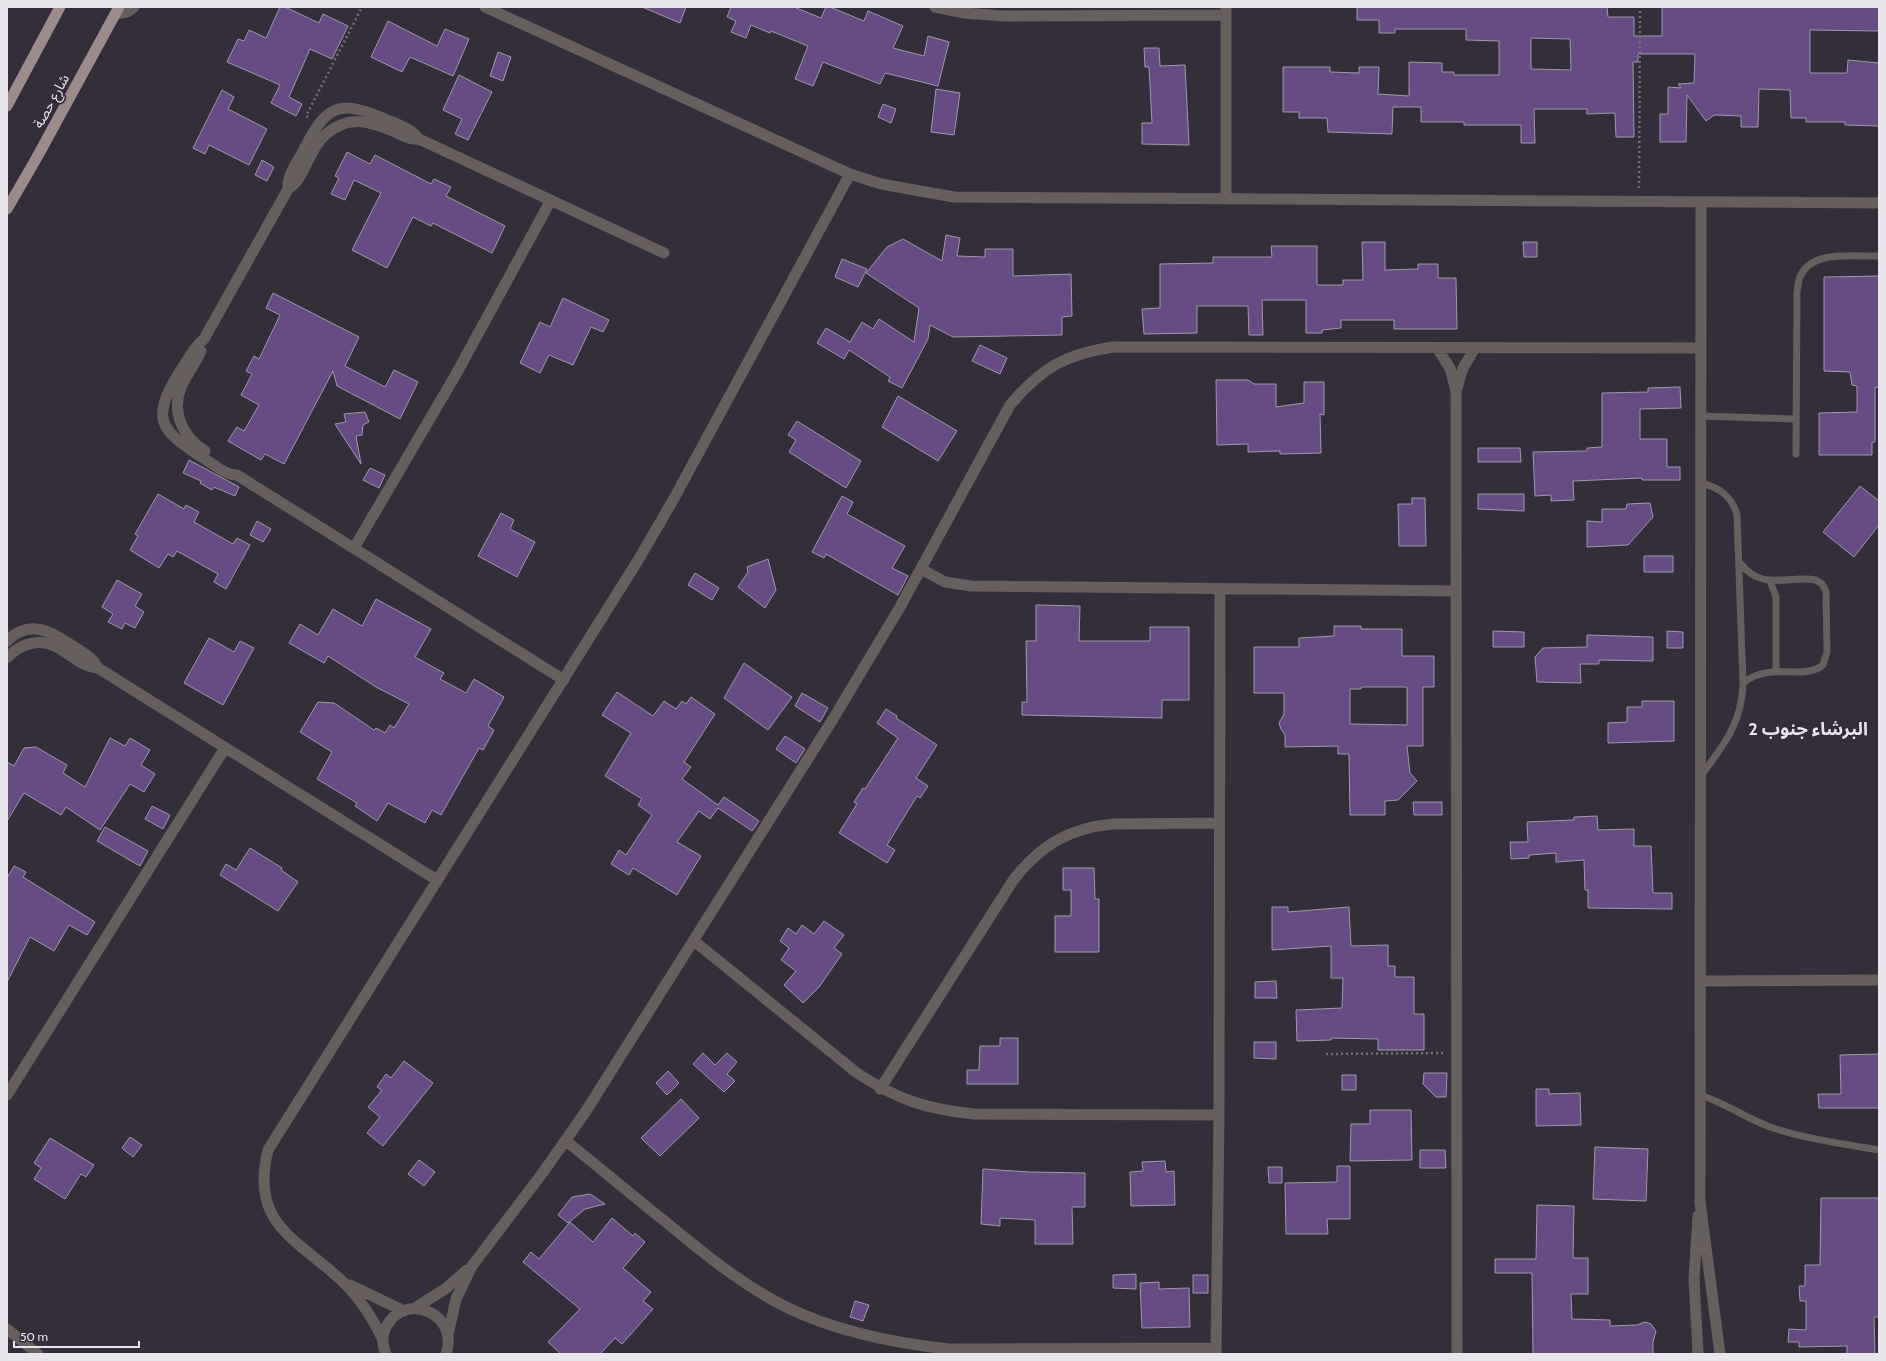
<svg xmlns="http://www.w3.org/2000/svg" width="1886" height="1361" viewBox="0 0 1886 1361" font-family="Cabin,'Noto Sans Arabic',sans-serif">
  <rect width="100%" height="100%" fill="#332e3a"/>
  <path fill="#664c83" stroke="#9f99a8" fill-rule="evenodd" d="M 280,7 L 285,7 L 319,23 L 323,14 L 348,26 L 332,59 L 310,49 L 289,97 L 302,104 L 296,116 L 271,103 L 280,85 L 227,62 L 238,39 L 244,41 L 249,30 L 266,38 Z
    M 642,7 L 686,7 L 680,23 Z
    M 731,7 L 794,7 L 821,18 L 826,7 L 830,7 L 864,21 L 868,11 L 903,26 L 893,48 L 924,56 L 928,36 L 949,42 L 938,86 L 885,73 L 880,84 L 823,62 L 813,86 L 795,79 L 808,46 L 771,31 L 770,33 L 751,25 L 746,38 L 731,32 L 736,21 L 727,17 Z
    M 1357,7 L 1607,7 L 1608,17 L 1634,17 L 1634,36 L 1662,36 L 1662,7 L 1879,7 L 1879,31 L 1810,30 L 1810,73 L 1847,73 L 1848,60 L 1879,63 L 1879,126 L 1845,125 L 1845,122 L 1806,122 L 1806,118 L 1791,118 L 1790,90 L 1759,89 L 1758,127 L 1741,127 L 1741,116 L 1714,115 L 1706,121 L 1687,95 L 1686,142 L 1660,142 L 1660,114 L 1668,114 L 1668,87 L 1681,88 L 1678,84 L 1694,83 L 1695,54 L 1638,54 L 1638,62 L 1633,62 L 1634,137 L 1616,137 L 1615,113 L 1587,114 L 1587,109 L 1534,109 L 1535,143 L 1521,143 L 1521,125 L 1464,125 L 1464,122 L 1421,122 L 1421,107 L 1393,107 L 1392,134 L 1328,132 L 1327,118 L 1299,118 L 1299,112 L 1283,112 L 1283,67 L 1330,67 L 1330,72 L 1359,73 L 1359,67 L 1379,67 L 1378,94 L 1409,96 L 1409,62 L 1442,63 L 1442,72 L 1454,72 L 1454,75 L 1499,75 L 1499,41 L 1466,40 L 1466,29 L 1395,29 L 1395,33 L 1379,33 L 1379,20 L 1357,20 ZM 1531,38 L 1570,39 L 1571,70 L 1531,69 Z
    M 388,21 L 437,46 L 445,29 L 469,39 L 453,76 L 410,57 L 402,72 L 371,57 Z
    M 1144,48 L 1159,48 L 1160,66 L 1185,65 L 1189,145 L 1142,144 L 1142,123 L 1152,123 L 1149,67 L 1145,67 Z
    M 498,52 L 511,57 L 503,81 L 490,76 Z
    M 459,75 L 492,92 L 468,140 L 455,134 L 462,119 L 443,110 Z
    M 936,89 L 960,93 L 954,135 L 931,132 Z
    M 222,90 L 234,97 L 228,109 L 267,129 L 249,165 L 209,145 L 205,154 L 193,148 Z
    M 883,104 L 896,109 L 891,123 L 878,117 Z
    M 347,152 L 370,164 L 375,155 L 431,184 L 434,179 L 451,187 L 446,196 L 505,226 L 492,253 L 433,223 L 431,226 L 413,217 L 387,268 L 352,250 L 381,193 L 354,180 L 345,200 L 331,194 L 339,178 L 335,176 Z
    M 262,160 L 274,167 L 267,181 L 255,175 Z
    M 946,235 L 960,238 L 957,256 L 985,257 L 985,249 L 1013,249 L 1013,276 L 1071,274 L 1072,316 L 1062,317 L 1062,335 L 953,337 L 930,325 L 928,339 L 902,388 L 888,381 L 890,377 L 849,350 L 844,359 L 817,343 L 826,328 L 850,342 L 862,322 L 873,329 L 879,319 L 914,342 L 919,308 L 866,273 L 887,247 L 903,239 L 942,261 Z
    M 1362,242 L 1385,242 L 1385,270 L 1418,269 L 1418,264 L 1438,264 L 1438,278 L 1456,278 L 1457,329 L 1394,329 L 1394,320 L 1341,320 L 1341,328 L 1322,330 L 1322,333 L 1306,333 L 1306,300 L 1262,300 L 1263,335 L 1249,335 L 1248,306 L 1197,306 L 1197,333 L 1144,334 L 1142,309 L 1160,308 L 1160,264 L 1213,263 L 1213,257 L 1272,257 L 1271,246 L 1317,246 L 1317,285 L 1343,285 L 1343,280 L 1363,280 Z
    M 1523,242 L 1537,242 L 1537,257 L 1524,257 Z
    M 842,259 L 867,269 L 858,287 L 835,277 Z
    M 1879,276 L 1879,388 L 1875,387 L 1875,442 L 1872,442 L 1872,455 L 1819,455 L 1819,413 L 1857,412 L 1857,386 L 1852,385 L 1850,372 L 1824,371 L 1824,277 Z
    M 273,293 L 359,337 L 345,366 L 385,387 L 394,370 L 418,382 L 400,419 L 337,386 L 333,371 L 284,464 L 265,454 L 261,460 L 228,441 L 237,427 L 244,431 L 259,405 L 241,395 L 252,374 L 246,371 L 254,356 L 259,359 L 280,315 L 266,308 Z
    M 563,298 L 609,320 L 603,332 L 591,327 L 573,365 L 549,355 L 540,373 L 520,363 L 540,322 L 550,327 Z
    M 980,345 L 1007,358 L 1000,374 L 972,361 Z
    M 1216,380 L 1248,380 L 1254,384 L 1276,384 L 1276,407 L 1304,403 L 1304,382 L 1324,382 L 1324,415 L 1320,414 L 1321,453 L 1280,454 L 1280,451 L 1248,452 L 1248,444 L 1217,445 Z
    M 1680,387 L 1681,408 L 1640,409 L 1640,439 L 1667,439 L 1667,467 L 1680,467 L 1680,480 L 1642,480 L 1642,478 L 1573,481 L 1574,500 L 1551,501 L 1551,495 L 1535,496 L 1533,452 L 1587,451 L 1587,448 L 1602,447 L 1602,393 L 1648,392 L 1648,388 Z
    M 898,396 L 957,431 L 938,461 L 882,427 Z
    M 365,412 L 369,422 L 363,425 L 362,435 L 356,436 L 361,464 L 335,424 L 346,422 L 344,414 Z
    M 797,421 L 861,461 L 846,488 L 789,452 L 796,440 L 788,435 Z
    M 1478,448 L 1520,448 L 1521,462 L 1478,462 Z
    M 189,460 L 239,487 L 235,496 L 214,487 L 212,490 L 200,483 L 201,481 L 183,473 Z
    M 370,468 L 385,475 L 379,488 L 363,480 Z
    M 1860,486 L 1879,501 L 1879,525 L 1854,557 L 1823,532 Z
    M 158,494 L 184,509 L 186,505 L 199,512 L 194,522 L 233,544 L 237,538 L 250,545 L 226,589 L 214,582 L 218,574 L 177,551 L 173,557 L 168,554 L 159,568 L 130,550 L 138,536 L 135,534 Z
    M 1478,494 L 1524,494 L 1524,511 L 1478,509 Z
    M 842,496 L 853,502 L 847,514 L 905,546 L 892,568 L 908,576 L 898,595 L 826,554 L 824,558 L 812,552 Z
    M 1412,498 L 1425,498 L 1426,546 L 1399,546 L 1398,504 L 1412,504 Z
    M 1650,503 L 1653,517 L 1628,545 L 1587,547 L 1587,521 L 1602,522 L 1602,509 L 1626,509 L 1627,504 Z
    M 501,513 L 514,520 L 510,529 L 535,542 L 517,577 L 478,556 Z
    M 257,521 L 271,529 L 263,542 L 250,535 Z
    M 1644,556 L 1673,556 L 1673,572 L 1644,572 Z
    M 768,559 L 776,590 L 765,608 L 738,587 L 748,572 L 747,567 Z
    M 695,573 L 719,588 L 712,600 L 688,585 Z
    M 117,580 L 142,594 L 135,606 L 144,612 L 135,628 L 125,623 L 122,629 L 108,622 L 113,614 L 102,607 Z
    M 376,599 L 431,629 L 415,657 L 444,673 L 440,679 L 466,693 L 474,679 L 504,697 L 488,726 L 494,730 L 483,750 L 479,748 L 441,815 L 432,810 L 425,823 L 388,803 L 377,821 L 355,806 L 357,803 L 317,779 L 332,752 L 300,732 L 318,702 L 334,703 L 374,730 L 376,728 L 385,733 L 390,725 L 394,728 L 409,704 L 376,687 L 328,656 L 324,663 L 289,643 L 300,624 L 318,635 L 333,609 L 362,626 Z
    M 1036,605 L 1080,606 L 1079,641 L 1150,641 L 1150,627 L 1189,627 L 1189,700 L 1162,700 L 1162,718 L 1022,715 L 1022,702 L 1027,702 L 1026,641 L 1036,641 Z
    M 1334,626 L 1361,626 L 1361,629 L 1402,629 L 1402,656 L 1434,656 L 1434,687 L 1423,687 L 1423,746 L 1407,746 L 1410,773 L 1417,781 L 1398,800 L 1385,801 L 1385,815 L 1350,815 L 1349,754 L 1338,754 L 1338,746 L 1285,747 L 1285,735 L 1281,729 L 1279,723 L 1284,714 L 1284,693 L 1254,693 L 1254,647 L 1299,647 L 1299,638 L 1334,636 ZM 1361,687 L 1407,687 L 1407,725 L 1350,724 L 1350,689 L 1361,689 Z
    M 1493,631 L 1524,632 L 1524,647 L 1493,647 Z
    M 1667,631 L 1683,632 L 1683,648 L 1667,648 Z
    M 1587,635 L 1653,637 L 1653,661 L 1599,660 L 1599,664 L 1580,664 L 1581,683 L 1537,682 L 1535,657 L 1543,648 L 1587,647 Z
    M 209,638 L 234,652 L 240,641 L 254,648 L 223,705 L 184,683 Z
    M 744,663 L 792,697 L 768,730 L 724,698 Z
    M 617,692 L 653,716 L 664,701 L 676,709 L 682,701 L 686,704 L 691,697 L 715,714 L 684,762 L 691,767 L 682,779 L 718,805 L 724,797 L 759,821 L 752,831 L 718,808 L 710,819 L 699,811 L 677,842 L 701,856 L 677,895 L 633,868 L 629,875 L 611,864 L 619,850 L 626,855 L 652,815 L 638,805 L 642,799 L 605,776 L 631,733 L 602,715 Z
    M 802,693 L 828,708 L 820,722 L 795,706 Z
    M 1642,701 L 1674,701 L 1674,741 L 1608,743 L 1608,723 L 1627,722 L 1627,707 L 1642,707 Z
    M 886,709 L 897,716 L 896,718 L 937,745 L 916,778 L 928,786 L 920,798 L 917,796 L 887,845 L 895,850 L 887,863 L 839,833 L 857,804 L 854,802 L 863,788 L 865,789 L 898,738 L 877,723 Z
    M 785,736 L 805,749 L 796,763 L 776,749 Z
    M 110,738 L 125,746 L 130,738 L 150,750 L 141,765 L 155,774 L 144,792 L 130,784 L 100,830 L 66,807 L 61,815 L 24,793 L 7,821 L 7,762 L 14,766 L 24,748 L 36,747 L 67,765 L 63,773 L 85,787 Z
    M 1413,802 L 1442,802 L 1442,815 L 1414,815 Z
    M 152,806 L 170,815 L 163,829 L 145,819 Z
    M 1597,816 L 1598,830 L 1634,829 L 1634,846 L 1651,846 L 1653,893 L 1672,893 L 1672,909 L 1588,908 L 1588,890 L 1585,890 L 1584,860 L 1556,862 L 1556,853 L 1529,855 L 1529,858 L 1511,859 L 1510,842 L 1528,842 L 1527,822 L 1574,820 L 1574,817 Z
    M 105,827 L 148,851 L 140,866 L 97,841 Z
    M 250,848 L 282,868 L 281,870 L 298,882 L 278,911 L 220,875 L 226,864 L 236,870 Z
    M 14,866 L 26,872 L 23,877 L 95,922 L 87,935 L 69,925 L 54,951 L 30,937 L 7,982 L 7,878 Z
    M 1063,868 L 1094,868 L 1095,899 L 1099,899 L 1099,952 L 1055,952 L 1055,916 L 1071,916 L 1071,890 L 1063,890 Z
    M 1272,907 L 1288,907 L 1288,912 L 1349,907 L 1351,946 L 1388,945 L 1388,966 L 1395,966 L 1395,977 L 1414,977 L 1414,1014 L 1424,1014 L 1424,1050 L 1378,1050 L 1378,1039 L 1331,1038 L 1331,1040 L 1297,1041 L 1296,1010 L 1342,1008 L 1343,978 L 1331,978 L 1331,946 L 1272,950 Z
    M 824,921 L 844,935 L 834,948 L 842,954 L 819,987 L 803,1003 L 784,985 L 796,971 L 781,960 L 789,948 L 780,941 L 788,928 L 796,934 L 802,925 L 814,934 Z
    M 1276,981 L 1277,998 L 1255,998 L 1255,982 Z
    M 1000,1038 L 1018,1038 L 1018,1084 L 967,1084 L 967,1070 L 979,1070 L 980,1046 L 1000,1046 Z
    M 1254,1042 L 1276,1042 L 1276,1059 L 1254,1058 Z
    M 703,1053 L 715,1065 L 727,1053 L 737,1062 L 727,1074 L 735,1081 L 724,1092 L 693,1064 Z
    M 1879,1054 L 1879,1108 L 1819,1108 L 1818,1094 L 1841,1094 L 1840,1055 Z
    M 404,1061 L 433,1083 L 383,1146 L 367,1133 L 380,1117 L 368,1107 L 382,1090 L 377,1087 L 386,1074 L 391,1078 Z
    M 668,1071 L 679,1083 L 667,1095 L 656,1083 Z
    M 1424,1073 L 1447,1073 L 1446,1097 L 1436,1097 L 1423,1084 Z
    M 1342,1075 L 1356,1075 L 1356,1090 L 1342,1090 Z
    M 1536,1089 L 1549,1089 L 1549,1094 L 1580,1093 L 1581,1125 L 1536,1126 Z
    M 681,1099 L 699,1118 L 660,1156 L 641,1138 Z
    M 1370,1110 L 1411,1110 L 1412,1160 L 1350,1161 L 1351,1124 L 1370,1124 Z
    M 130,1137 L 142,1145 L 133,1157 L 122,1148 Z
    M 50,1138 L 94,1165 L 86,1177 L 81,1174 L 65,1199 L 34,1179 L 41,1168 L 34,1163 Z
    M 1595,1147 L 1648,1149 L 1646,1201 L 1593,1199 Z
    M 1420,1150 L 1445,1150 L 1446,1168 L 1420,1168 Z
    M 419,1160 L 435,1172 L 424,1186 L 408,1174 Z
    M 1165,1161 L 1166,1172 L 1174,1171 L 1175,1205 L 1131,1206 L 1130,1172 L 1143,1171 L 1142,1162 Z
    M 1337,1166 L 1350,1166 L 1350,1219 L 1327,1219 L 1328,1234 L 1286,1234 L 1285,1183 L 1337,1182 Z
    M 1268,1167 L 1282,1167 L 1282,1183 L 1269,1183 Z
    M 983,1169 L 1030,1172 L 1085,1173 L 1085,1207 L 1072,1207 L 1073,1244 L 1035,1244 L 1035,1220 L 1000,1218 L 1000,1226 L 981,1224 Z
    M 590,1194 L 605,1204 L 585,1209 L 568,1223 L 558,1215 L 572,1197 Z
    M 1821,1198 L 1879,1198 L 1879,1317 L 1874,1317 L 1875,1354 L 1847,1354 L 1847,1346 L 1799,1347 L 1799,1342 L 1788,1342 L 1789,1329 L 1806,1330 L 1806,1301 L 1800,1301 L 1799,1286 L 1805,1286 L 1805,1265 L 1820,1265 Z
    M 1537,1205 L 1574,1206 L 1573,1258 L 1588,1258 L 1588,1294 L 1571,1294 L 1572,1319 L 1610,1320 L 1610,1326 L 1637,1325 L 1645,1322 L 1651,1324 L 1656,1331 L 1653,1342 L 1653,1354 L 1533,1354 L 1532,1273 L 1495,1273 L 1495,1259 L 1536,1259 Z
    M 612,1218 L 633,1236 L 635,1233 L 645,1242 L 623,1268 L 651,1292 L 643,1301 L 653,1309 L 622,1344 L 615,1338 L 600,1354 L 561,1354 L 548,1342 L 580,1309 L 523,1262 L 531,1252 L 539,1259 L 570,1222 L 593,1242 Z
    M 1136,1274 L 1136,1289 L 1113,1288 L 1113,1275 Z
    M 1193,1275 L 1208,1275 L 1208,1293 L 1193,1293 Z
    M 1159,1282 L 1159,1289 L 1189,1288 L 1190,1327 L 1142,1328 L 1140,1283 Z
    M 855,1301 L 869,1305 L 863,1321 L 850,1317 Z"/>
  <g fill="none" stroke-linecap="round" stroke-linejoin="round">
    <path stroke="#746f7a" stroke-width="2.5" stroke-dasharray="2 3" stroke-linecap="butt" d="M 308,117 L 306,116 L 362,7
      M 1639,188 L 1640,7
      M 1326,1054 L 1444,1053"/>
    <path stroke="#675f5e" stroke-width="7" d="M 1700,416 L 1796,419
      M 1796,454 L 1797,292 C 1798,288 1798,281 1800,277 C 1812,249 1854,257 1879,256
      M 1740,563 C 1763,592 1786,575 1816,580 L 1822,584 L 1826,591 L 1827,652 L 1823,665 C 1804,681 1770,661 1743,683
      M 1770,581 L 1776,597 L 1776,671
      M 1700,777 C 1723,746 1742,724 1743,683 L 1737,515 C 1732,496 1719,487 1700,483
      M 1700,1095 C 1726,1103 1748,1120 1773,1128 C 1807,1139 1844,1144 1879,1150"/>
    <path stroke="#675f5e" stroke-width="11" d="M 935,7 L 964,13 L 1003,16 L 1226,15
      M 288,189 C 287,177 295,165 301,155 C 324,110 334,96 385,119 C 397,124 411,128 419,139
      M 1226,199 L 1226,7
      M 1701,202 L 1700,1202 L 1720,1354
      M 1437,348 L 1450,368 L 1456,391 L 1457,1354
      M 201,351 C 196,363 187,374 181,387 C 171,413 183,437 205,451
      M 1457,388 L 1463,368 L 1475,348
      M 354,548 L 455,376 L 551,200
      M 921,569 L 945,582 L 971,586 L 1456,591
      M 7,641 C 30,618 51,632 73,646 C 82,652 93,657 98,668
      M 7,658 C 14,650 23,645 33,643 C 62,639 74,667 98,668 L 437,880
      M 564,680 L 237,475 C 224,475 211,462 200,456 C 158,429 152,417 179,373 C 187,361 193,348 204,339 L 288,189 C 305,179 309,149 324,136 C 348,114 369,121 395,132 C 403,136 410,140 419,139 L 664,253
      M 694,941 L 857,1073 C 898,1100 926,1109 974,1114 L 1219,1115
      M 1700,981 L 1879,980
      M 880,1089 L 1014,879 C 1041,845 1069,828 1113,824 L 1219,823
      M 7,1095 L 225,748
      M 566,1141 C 600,1168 633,1196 667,1223 C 705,1254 742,1285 786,1307 C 837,1332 893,1343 949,1349 L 1216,1348
      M 350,1285 L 404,1311
      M 415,1308 L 445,1289 L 467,1270
      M 7,1329 L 38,1354
      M 448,1335 L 456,1299 L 472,1266 L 544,1171 L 586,1111 L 833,719 L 900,607 L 1010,405 C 1041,368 1066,354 1113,347 L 1700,348
      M 383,1340 C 374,1321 364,1304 350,1289 C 305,1241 248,1230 268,1150 L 637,562 L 672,502 L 850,174
      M 386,1354 C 382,1346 382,1335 386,1327 C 405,1290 460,1314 446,1354
      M 1216,1354 L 1219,1115 L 1220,589
      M 1698,1354 L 1694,1279 L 1698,1216"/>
    <path stroke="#675f5e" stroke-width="11" d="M 485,7 L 850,174 L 881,184 L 954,197 L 1879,203
      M 115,14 L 127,12 L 134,7"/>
    <path stroke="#9c8b8b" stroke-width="11" d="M 7,106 L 60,7
      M 7,209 L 36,159 L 119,7"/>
  </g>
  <g text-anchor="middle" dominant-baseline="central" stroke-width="3.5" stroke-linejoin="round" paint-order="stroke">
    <g font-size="14" fill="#e9e5ed" stroke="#332e3a">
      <text transform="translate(51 101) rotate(-61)">شارع حصة</text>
    </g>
    <g font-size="18" font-weight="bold" fill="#e9e5ed" stroke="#332e3a">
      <text x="1808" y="729">البرشاء جنوب 2</text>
    </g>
  </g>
  <rect width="1886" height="1361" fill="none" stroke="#e9e5ed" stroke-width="16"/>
  <path d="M14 1341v6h125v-6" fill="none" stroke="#e9e5ed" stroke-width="2"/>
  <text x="20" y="1341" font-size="12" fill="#e9e5ed" stroke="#332e3a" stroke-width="3" paint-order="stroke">50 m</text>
</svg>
